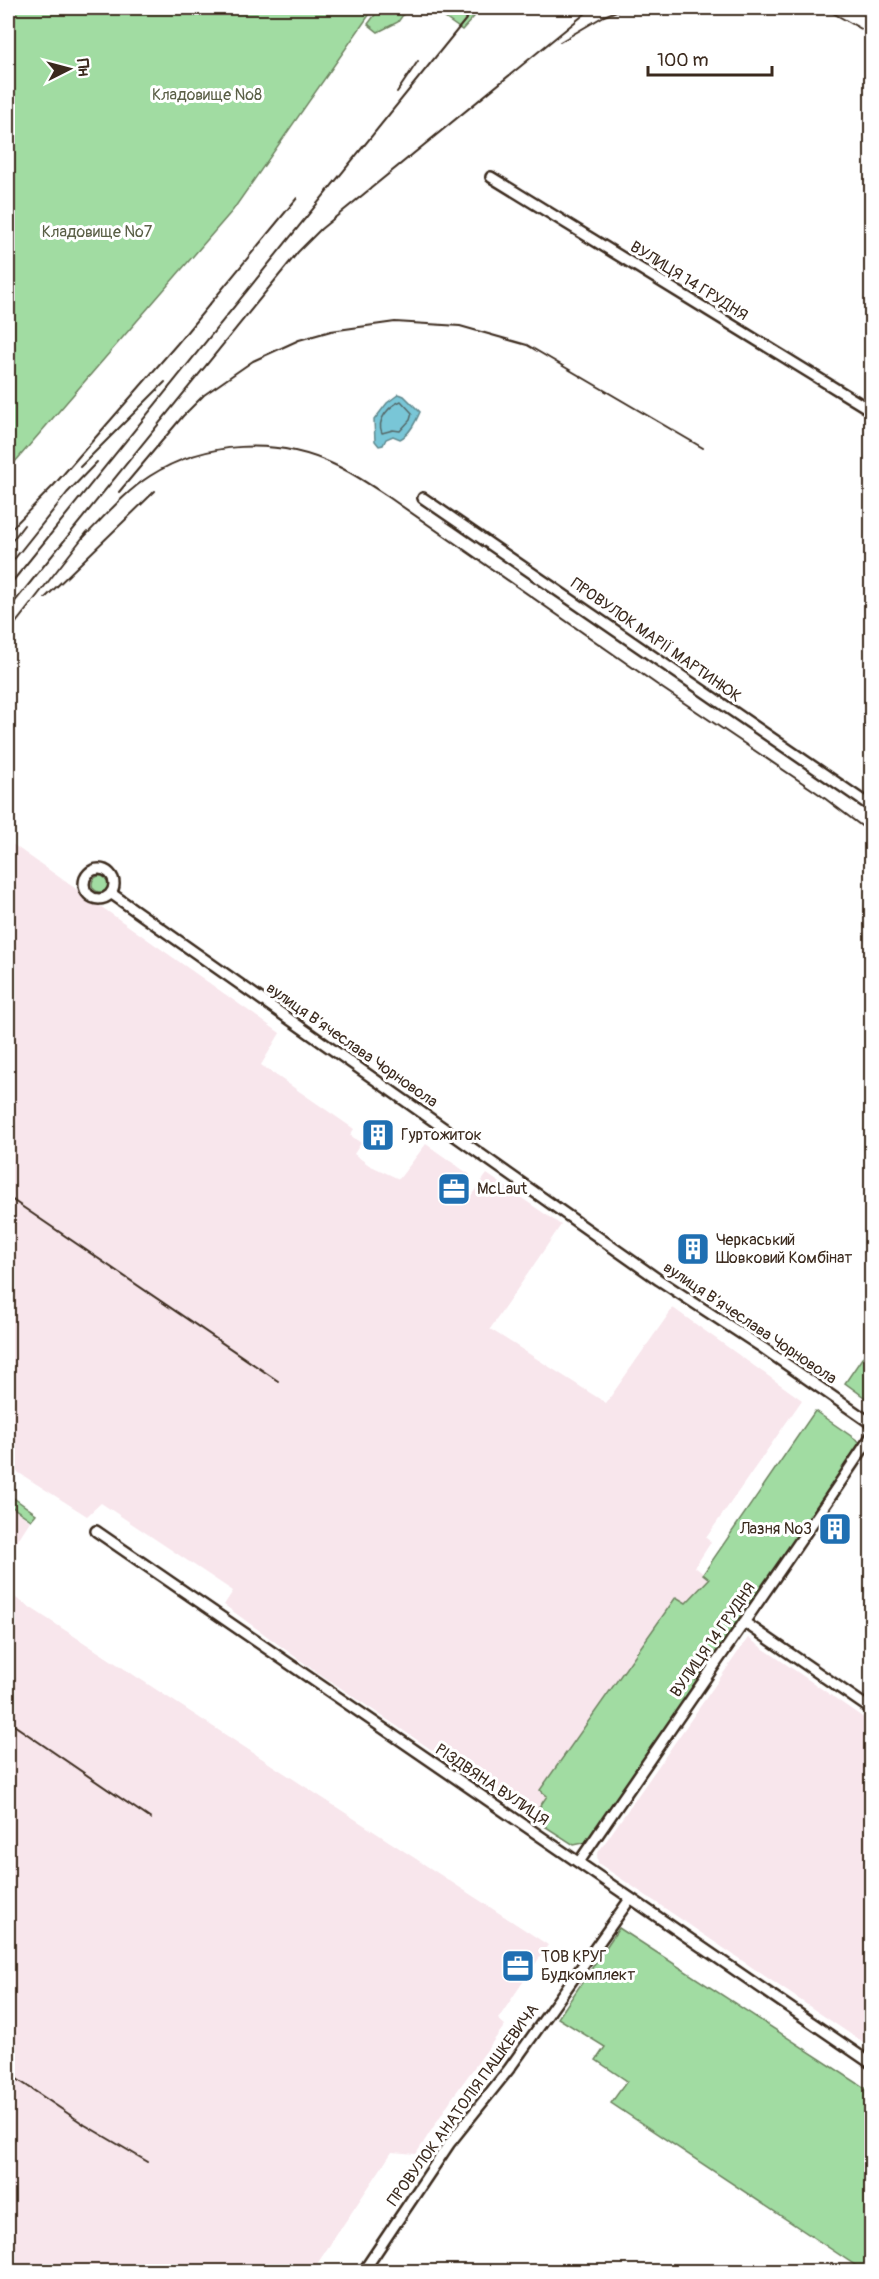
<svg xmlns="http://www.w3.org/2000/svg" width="879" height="2279" viewBox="0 0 879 2279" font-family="Pangolin,sans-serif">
  <rect width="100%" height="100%" fill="#fff"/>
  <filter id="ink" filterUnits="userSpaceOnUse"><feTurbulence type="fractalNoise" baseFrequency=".0167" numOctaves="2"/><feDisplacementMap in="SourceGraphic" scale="12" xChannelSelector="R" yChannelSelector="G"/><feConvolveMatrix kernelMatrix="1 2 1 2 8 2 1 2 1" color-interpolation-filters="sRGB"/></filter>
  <g filter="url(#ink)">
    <path fill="#f8e6ec" d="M 8,841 L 280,1033 L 261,1065 L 354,1129 L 350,1135 L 361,1143 L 354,1154 L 369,1165 L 399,1179 L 426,1144 L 470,1175 L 459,1189 L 470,1197 L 487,1174 L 561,1225 L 490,1329 L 606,1403 L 673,1308 L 802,1400 L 706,1538 L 711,1542 L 695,1567 L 710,1579 L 686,1604 L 676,1597 L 540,1790 L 548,1796 L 532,1818 L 301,1661 L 227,1607 L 224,1605 L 233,1591 L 101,1503 L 87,1516 L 8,1466 Z
      M 8,1505 L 30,1521 L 8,1555 Z
      M 8,1593 L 548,1945 L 498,2019 L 505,2025 L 452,2098 L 416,2154 L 392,2152 L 315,2267 L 320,2271 L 8,2271 Z
      M 748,1638 L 871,1723 L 871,2048 L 598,1863 L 597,1854 Z"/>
    <path fill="#a1dca2" stroke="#6e8360" stroke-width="1.5" d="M 8,8 L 374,8 L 233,210 L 8,470 Z
      M 380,8 L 482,8 L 462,30 L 435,11 L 407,9 L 398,22 L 378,32 L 368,24 Z
      M92 884a8 8 0 1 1 16 0a8 8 0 1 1-16 0Z
      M 871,1345 L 871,1402 L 845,1383 Z
      M 815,1411 L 861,1443 L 588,1842 L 574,1845 L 532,1818 L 547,1796 L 540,1790 L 676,1597 L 686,1603 L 709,1579 L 703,1574 Z
      M 8,1494 L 36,1514 L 31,1520 L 8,1504 Z
      M 619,1928 L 871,2092 L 871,2271 L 864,2271 L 611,2103 L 627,2081 L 596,2060 L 605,2047 L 558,2018 Z"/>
    <path fill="#79c6d7" stroke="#60888d" stroke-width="1.5" d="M 399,394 L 404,396 L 420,412 C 416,421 410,434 400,439 L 393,436 L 386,439 L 383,445 L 379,446 L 375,441 L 374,420 L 387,403 Z"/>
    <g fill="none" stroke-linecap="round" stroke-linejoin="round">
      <path stroke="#546868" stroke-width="1.5" d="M 401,401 L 412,413 L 410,420 L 400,431 L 393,430 L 382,433 C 376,420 389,406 401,401 Z"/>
      <g stroke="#3b2a1e" stroke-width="14">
        <path id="minor" d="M 491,177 L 872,411
          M 423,498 L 872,807
          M84 884a15 15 0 1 1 30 0a15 15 0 1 1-30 0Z
          M 112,894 L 659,1280 L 763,1348 L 872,1424
          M 96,1531 L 872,2064
          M 744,1622 L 872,1710
          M 579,1862 L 829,1499 L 872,1435
          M 363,2272 L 449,2144 L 509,2069 L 630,1899"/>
      </g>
      <use href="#minor" stroke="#fff" stroke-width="9"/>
      <path stroke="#3b2a1e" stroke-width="2" d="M 824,8 L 872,35
        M 560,42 L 604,16 L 624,8
        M 397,92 L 418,61
        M 80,467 L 165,382
        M 119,492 L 183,416 L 204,395 L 253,361 L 299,340 L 331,331 L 395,322 L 460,326 L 527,345 L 703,448
        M 8,532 L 54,485 L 177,344 L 297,198
        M 83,538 C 104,517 125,492 150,476 C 205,441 277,437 335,465 C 355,474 373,487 390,498 L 659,686 L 819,794 L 872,834
        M 8,546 L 24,525
        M 8,567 L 67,493 L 97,462
        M 8,587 L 475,8
        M 45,598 L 155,491
        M 8,610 L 298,252 L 321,229 L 592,8
        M 8,633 L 87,532
        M 8,1197 L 278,1381
        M 8,1721 L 151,1819
        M 8,2073 L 85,2125 L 148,2162"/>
    </g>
  </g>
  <defs>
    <g id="building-square" transform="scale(1.725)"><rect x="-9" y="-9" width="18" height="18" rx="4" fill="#1f6fb2" stroke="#fff"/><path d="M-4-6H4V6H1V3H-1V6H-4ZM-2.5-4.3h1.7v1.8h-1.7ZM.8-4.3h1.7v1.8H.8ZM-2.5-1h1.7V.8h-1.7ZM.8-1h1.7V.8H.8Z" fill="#fff"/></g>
    <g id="office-square" transform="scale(1.725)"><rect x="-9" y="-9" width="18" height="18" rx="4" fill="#1f6fb2" stroke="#fff"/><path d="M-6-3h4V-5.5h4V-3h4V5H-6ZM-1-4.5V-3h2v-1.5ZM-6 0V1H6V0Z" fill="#fff"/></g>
  </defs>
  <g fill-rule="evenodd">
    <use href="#building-square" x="378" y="1135"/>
    <use href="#office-square" x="454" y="1189"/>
    <use href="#building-square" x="693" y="1249"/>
    <use href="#building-square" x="835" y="1529"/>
    <use href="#office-square" x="518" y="1966"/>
  </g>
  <g text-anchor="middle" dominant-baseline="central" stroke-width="6" stroke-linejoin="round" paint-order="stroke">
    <g font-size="16" fill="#5a5f46" stroke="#fff">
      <text x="207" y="95">Кладовище №8</text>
      <text x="97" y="232">Кладовище №7</text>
    </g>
    <g font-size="16" fill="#3b2a1e" stroke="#fff">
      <text transform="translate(689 281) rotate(32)">ВУЛИЦЯ 14 ГРУДНЯ</text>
      <text transform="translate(656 640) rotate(35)">ПРОВУЛОК МАРІЇ МАРТИНЮК</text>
      <text transform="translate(352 1045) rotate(35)">вулиця Вʼячеслава Чорновола</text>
      <text transform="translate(750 1323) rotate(34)">вулиця Вʼячеслава Чорновола</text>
      <text transform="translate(713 1640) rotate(-55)">ВУЛИЦЯ 14 ГРУДНЯ</text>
      <text transform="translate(492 1785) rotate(34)">РІЗДВЯНА ВУЛИЦЯ</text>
      <text transform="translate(463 2105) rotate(-54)">ПРОВУЛОК АНАТОЛІЯ ПАШКЕВИЧА</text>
    </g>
    <g font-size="16" fill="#3b2a1e" stroke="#fff" text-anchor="start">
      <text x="401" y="1135">Гуртожиток</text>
      <text x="477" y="1189">McLaut</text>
      <text x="716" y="1240">Черкаський<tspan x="716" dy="18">Шовковий Комбінат</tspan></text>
      <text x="812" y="1529" text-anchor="end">Лазня №3</text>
      <text x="541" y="1957">ТОВ КРУГ<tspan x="541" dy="18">Будкомплект</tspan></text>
    </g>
  </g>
  <rect width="879" height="2279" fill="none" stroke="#fff" stroke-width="30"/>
  <rect x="15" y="15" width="849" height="2249" fill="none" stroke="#3b2a1e" stroke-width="2" filter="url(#ink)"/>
  <g transform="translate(69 69) rotate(84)" stroke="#ffffff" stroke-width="4.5" paint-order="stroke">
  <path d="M0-4.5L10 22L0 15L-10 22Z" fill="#3b2a1e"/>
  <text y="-9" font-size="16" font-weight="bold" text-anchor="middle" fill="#3b2a1e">Пн</text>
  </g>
  <path d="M648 66v9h124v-9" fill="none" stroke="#3b2a1e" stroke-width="3"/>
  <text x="657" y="66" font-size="18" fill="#3b2a1e" stroke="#ffffff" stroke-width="4.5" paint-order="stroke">100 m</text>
</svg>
